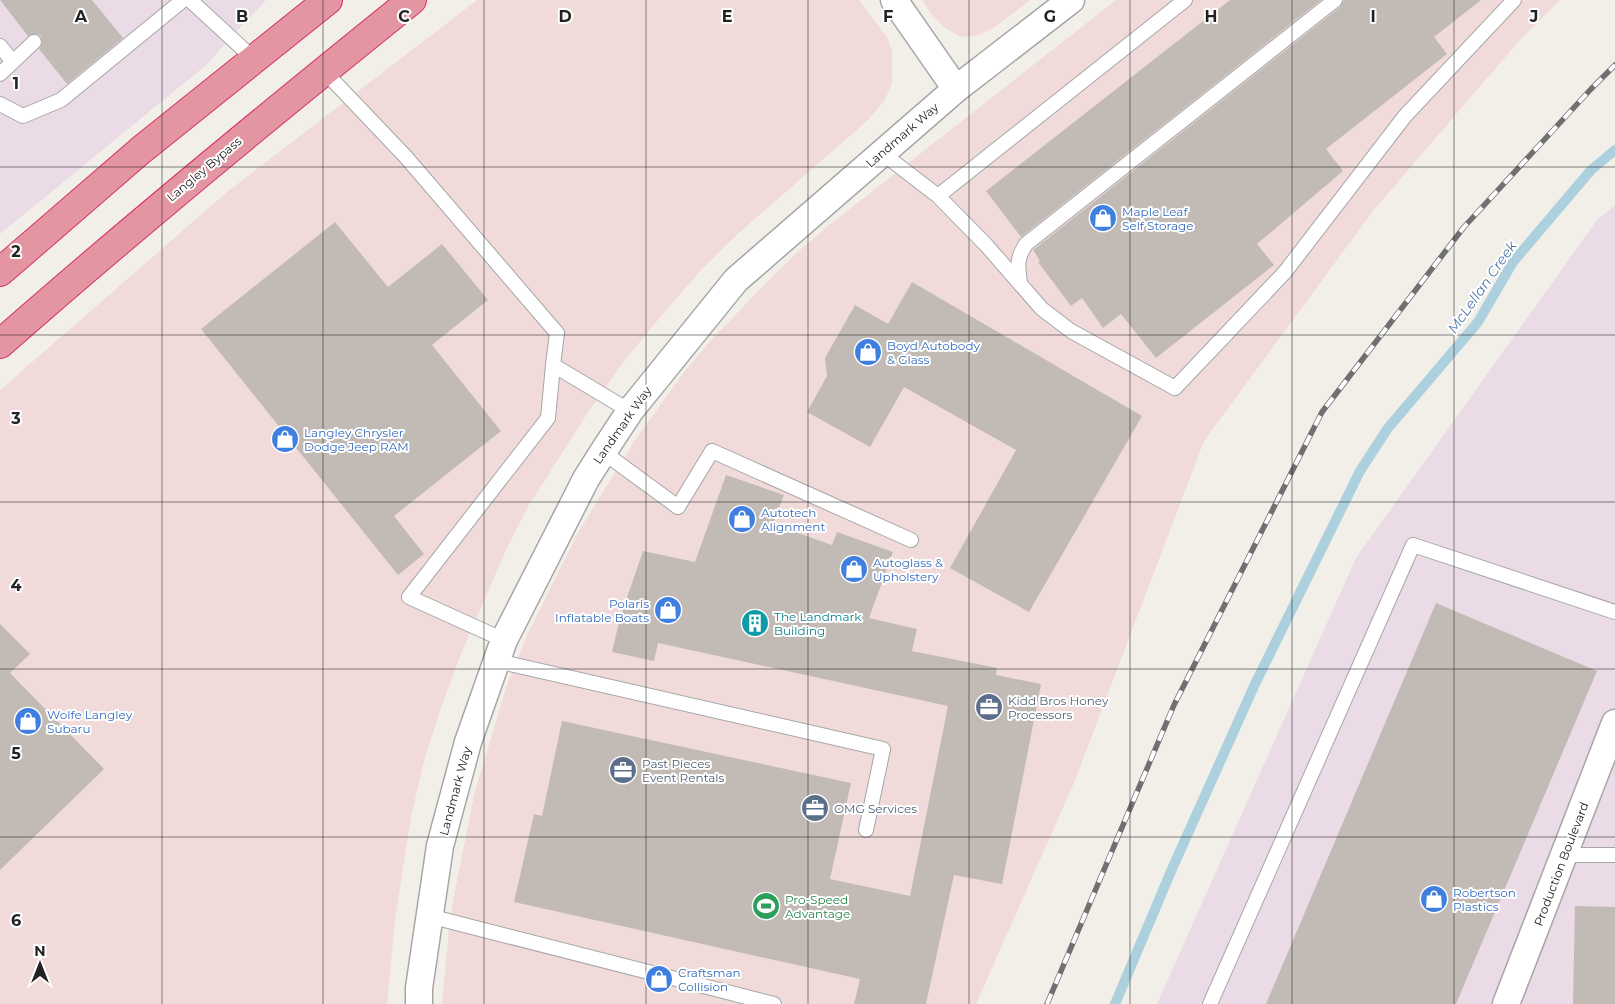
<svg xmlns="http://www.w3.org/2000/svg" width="1615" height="1004" viewBox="0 0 1615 1004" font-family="Montserrat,sans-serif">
  <rect width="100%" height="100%" fill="#f2efe9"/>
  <path fill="#f1dbda" d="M 477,0 L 859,0 L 887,37 L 892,51 L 892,83 L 885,100 L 868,120 L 741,231 L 702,269 L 658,320 L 624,361 L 585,417 L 529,505 L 505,552 L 461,654 L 442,705 L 425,757 L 411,817 L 395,920 L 387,1004 L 0,1004 L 0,390 L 227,192 Z
    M 922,0 L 1030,0 L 995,27 L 978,35 L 961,37 L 945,28 L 932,15 Z
    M 1116,0 L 1560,0 L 1520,40 L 1373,211 L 1204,441 L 1074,783 L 976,1004 L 442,1004 L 449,929 L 454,896 L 475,791 L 507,685 L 528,633 L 579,531 L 633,443 L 684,372 L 713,338 L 774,275 L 800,250 L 828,226 Z"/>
  <path fill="#eadbe7" d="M 0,0 L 266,0 L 205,66 L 0,234 Z
    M 1615,205 L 1615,1004 L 1157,1004 L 1356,558 L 1597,220 Z"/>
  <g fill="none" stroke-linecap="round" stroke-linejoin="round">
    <path stroke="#acd0dd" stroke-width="10" d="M 1115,1004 L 1172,869 L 1255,684 L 1360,471 L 1388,428 L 1478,322 L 1513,262 L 1591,170 L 1615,150"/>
  </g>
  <path fill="#c2bbb5" d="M 0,0 L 92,0 L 123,38 L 67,84 L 39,49 L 42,44 L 41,36 L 36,34 L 28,36 Z
    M 1230,0 L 1321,0 L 1021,237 L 986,191 Z
    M 1344,0 L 1481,0 L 1434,37 L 1447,54 L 1326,149 L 1343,171 L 1257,244 L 1274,265 L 1156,358 L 1121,314 L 1103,328 L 1082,298 L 1071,306 L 1038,262 L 1040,261 L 1033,250 L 1340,7 Z
    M 335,222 L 388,287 L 442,244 L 488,300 L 432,345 L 501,431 L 394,516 L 424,554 L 398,575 L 201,329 Z
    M 912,282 L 1142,416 L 1029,612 L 950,568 L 1016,450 L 904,387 L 870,447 L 807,412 L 827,376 L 825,358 L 855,305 L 888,324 Z
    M 726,475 L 784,495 L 773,524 L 832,545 L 837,532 L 893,552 L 869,618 L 917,629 L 912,651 L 997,668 L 996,675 L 1041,684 L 1002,884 L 954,875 L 926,1004 L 854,1004 L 860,979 L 514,902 L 534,814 L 542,816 L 562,721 L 851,783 L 830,879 L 910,896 L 948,706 L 658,643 L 654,661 L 612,652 L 620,618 L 643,551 L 695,562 Z
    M 1436,603 L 1597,671 L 1456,1004 L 1266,1004 Z
    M 0,624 L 30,654 L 10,673 L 104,769 L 0,870 Z
    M 1575,906 L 1615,907 L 1615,1004 L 1573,1004 Z"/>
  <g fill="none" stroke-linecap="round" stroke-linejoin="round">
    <g stroke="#a6a6a6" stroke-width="16">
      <path id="lane" d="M 190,0 L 254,59
        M 0,46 L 13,62
        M 324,71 L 405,156 L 557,333 L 553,365 L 630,411
        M 0,74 L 34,42
        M 0,104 L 23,116 L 61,100 L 183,0
        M 882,153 L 938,196 L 987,246 L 1042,309 L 1071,331 L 1175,388 L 1285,272 L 1405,116 L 1514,0
        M 938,196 L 1185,0
        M 1020,283 C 1018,266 1016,259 1026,244 L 1335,0
        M 603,452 L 678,507 L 712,451 L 911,540
        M 504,640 L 409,597 L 548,418 L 553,365
        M 497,661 L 883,749 L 866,830
        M 1564,855 L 1615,855
        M 429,916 L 774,1004
        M 1210,1004 L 1413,545 L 1615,612"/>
    </g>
    <g stroke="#a6a6a6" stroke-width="29">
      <path id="street" d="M 894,0 L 956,89
        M 419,1004 L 419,988 L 440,846 L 468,742 L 504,640 L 586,479 L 603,452 L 630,411 L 736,280 L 956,89 L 1071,0
        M 1506,1004 L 1615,723"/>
    </g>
    <g stroke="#d53165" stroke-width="30">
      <path id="highway" d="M 0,272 L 141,150 L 328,0
        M 0,344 C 134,226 273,112 412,0"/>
    </g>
    <use href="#lane" stroke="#fff" stroke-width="14"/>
    <use href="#street" stroke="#fff" stroke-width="26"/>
    <use href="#highway" stroke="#e495a2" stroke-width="28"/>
    <g stroke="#707070" stroke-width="5.5">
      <path id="rail" d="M 1047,1004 L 1174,705 L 1322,412 L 1464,227 L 1591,89 L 1615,65"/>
    </g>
    <use href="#rail" stroke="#fff" stroke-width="4" stroke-dasharray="11" stroke-linecap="butt"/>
  </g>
  <path fill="none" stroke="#222" stroke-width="1" stroke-opacity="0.55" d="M 162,0 L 162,1004M 323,0 L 323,1004M 484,0 L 484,1004M 646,0 L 646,1004M 808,0 L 808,1004M 969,0 L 969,1004M 1130,0 L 1130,1004M 1292,0 L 1292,1004M 1454,0 L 1454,1004M 0,167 L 1615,167M 0,335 L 1615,335M 0,502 L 1615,502M 0,669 L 1615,669M 0,837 L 1615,837"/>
  <defs>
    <g id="shop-disc" transform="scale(1.4375)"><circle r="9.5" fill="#3f7fe0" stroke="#fff"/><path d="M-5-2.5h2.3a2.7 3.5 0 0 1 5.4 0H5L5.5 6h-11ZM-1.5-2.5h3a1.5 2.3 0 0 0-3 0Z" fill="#fff"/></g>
    <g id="building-disc" transform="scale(1.4375)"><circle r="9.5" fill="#0f9aa8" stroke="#fff"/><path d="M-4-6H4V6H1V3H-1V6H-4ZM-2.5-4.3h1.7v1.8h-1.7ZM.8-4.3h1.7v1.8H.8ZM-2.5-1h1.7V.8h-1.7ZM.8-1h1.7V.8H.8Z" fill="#fff"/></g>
    <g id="office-disc" transform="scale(1.4375)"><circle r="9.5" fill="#5c6f8a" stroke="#fff"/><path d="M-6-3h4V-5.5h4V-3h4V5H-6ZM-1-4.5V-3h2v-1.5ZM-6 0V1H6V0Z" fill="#fff"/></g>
    <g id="stadium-disc" transform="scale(1.4375)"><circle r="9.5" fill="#2e9e5b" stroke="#fff"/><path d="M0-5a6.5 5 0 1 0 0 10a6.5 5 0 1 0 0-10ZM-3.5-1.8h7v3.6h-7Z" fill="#fff"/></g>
  </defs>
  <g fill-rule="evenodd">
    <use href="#shop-disc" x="1103" y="218"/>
    <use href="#shop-disc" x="868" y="352"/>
    <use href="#shop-disc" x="285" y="439"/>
    <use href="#shop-disc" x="742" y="519"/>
    <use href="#shop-disc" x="854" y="569"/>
    <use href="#shop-disc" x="668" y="610"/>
    <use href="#building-disc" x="755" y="623"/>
    <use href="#office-disc" x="989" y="707"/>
    <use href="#shop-disc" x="28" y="721"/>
    <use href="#office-disc" x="623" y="770"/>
    <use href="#office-disc" x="815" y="808"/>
    <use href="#shop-disc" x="1434" y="899"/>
    <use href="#stadium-disc" x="766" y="906"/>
    <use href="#shop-disc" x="659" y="979"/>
  </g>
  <g text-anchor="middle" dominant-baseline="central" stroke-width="4" stroke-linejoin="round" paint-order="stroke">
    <g font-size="12" fill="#222" stroke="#fff">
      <text transform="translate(902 135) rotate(-41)">Landmark Way</text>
      <text transform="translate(204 169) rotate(-40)">Langley Bypass</text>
      <text transform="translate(622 425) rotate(-55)">Landmark Way</text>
      <text transform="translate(455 791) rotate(-75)">Landmark Way</text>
      <text transform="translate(1561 864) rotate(-69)">Production Boulevard</text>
    </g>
    <g font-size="12" fill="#366cbe" stroke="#fff" text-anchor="start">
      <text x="1122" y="211">Maple Leaf<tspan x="1122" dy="14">Self Storage</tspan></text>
      <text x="887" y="345">Boyd Autobody<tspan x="887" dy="14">&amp; Glass</tspan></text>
      <text x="304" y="432">Langley Chrysler<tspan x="304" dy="14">Dodge Jeep RAM</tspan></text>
      <text x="761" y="512">Autotech<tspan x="761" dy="14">Alignment</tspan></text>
      <text x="873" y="562">Autoglass &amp;<tspan x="873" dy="14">Upholstery</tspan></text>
      <text x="649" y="603" text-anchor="end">Polaris<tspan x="649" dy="14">Inflatable Boats</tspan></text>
      <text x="47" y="714">Wolfe Langley<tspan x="47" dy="14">Subaru</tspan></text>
      <text x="1453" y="892">Robertson<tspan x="1453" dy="14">Plastics</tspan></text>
      <text x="678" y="972">Craftsman<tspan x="678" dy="14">Collision</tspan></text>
    </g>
    <g font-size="12" fill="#0d838f" stroke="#fff" text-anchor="start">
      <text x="774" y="616">The Landmark<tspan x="774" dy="14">Building</tspan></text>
    </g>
    <g font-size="12" fill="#4e5e75" stroke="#fff" text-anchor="start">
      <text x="1008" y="700">Kidd Bros Honey<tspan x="1008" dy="14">Processors</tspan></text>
      <text x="642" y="763">Past Pieces<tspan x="642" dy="14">Event Rentals</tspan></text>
      <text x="834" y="808">OMG Services</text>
    </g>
    <g font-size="12" fill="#27864d" stroke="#fff" text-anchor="start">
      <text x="785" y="899">Pro-Speed<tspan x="785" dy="14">Advantage</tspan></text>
    </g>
    <g font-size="14" font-style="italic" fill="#4e78a7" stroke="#fff">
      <text transform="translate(1482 287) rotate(-55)">McLellan Creek</text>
    </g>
  </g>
  <g font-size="16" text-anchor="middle" font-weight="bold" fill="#222" stroke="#fff" stroke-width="4" stroke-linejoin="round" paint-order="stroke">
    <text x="81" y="22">A</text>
    <text x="242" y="22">B</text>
    <text x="404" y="22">C</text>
    <text x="565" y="22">D</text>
    <text x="727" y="22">E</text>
    <text x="888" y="22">F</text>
    <text x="1050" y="22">G</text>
    <text x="1211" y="22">H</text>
    <text x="1373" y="22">I</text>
    <text x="1534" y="22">J</text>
    <text x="16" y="89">1</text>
    <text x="16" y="257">2</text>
    <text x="16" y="424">3</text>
    <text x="16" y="591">4</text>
    <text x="16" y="759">5</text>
    <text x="16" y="926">6</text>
  </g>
  <g transform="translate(40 964)" stroke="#ffffff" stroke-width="4" paint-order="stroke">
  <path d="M0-4L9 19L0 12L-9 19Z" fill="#222222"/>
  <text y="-8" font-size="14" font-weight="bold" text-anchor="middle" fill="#222222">N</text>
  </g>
</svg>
